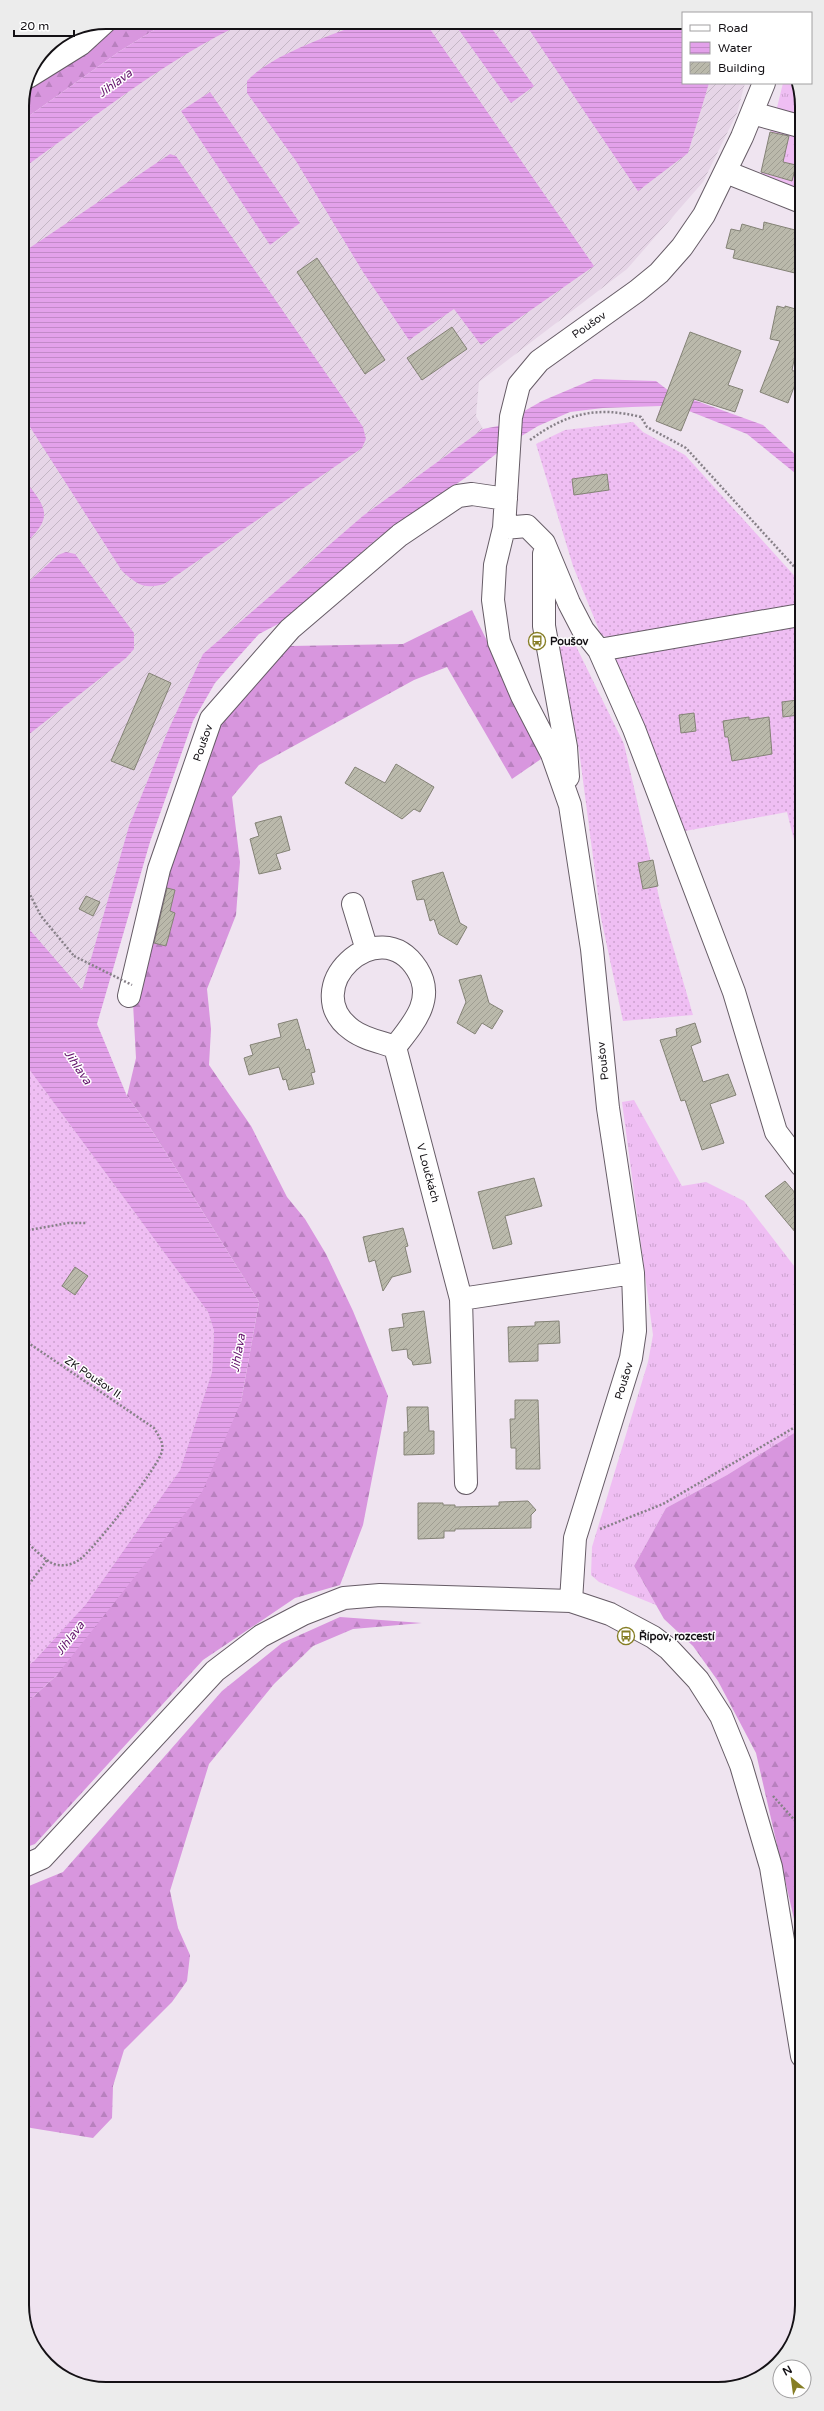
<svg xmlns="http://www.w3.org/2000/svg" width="824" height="2411" viewBox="0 0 824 2411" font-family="'Varela Round',sans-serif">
  <defs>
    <pattern id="industrial-furrows" width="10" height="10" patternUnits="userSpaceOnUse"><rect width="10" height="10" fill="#e6d5e7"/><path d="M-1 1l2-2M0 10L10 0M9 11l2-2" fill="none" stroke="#c4b6c5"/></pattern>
    <pattern id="grass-tufts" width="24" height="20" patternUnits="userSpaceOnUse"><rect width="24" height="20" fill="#efbef3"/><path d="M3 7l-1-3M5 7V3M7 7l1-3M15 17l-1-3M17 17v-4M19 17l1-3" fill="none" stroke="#cca2cf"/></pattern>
    <pattern id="forest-firs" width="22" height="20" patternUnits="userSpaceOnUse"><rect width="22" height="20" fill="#d896de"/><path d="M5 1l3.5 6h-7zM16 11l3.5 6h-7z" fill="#b880be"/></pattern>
    <pattern id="garden-dots" width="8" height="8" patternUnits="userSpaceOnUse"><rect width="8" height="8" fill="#efbef3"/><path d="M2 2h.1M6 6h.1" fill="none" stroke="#cca2cf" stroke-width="1.8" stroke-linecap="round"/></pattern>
    <pattern id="water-rules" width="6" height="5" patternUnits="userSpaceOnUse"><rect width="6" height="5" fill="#e3a1ea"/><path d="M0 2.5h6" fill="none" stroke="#c28ac8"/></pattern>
    <pattern id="building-hatch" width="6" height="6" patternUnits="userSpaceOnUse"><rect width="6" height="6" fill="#bab9ab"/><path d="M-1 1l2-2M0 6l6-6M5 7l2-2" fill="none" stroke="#9f9e92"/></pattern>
  </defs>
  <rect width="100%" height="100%" fill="#efe4f0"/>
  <path fill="url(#industrial-furrows)" d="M 246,22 L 683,22 L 683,83 L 745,83 L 737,113 L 703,182 L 627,269 L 479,382 L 476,416 L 483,429 L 364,515 L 167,733 L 129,826 L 82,991 L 23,922 L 22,169 L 165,65 L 213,37 Z"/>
  <path fill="url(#grass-tufts)" d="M 783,83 L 799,84 L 799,196 L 757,179 L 761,173 Z
    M 634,1100 L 682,1186 L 706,1182 L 744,1201 L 801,1275 L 800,1430 L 727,1475 L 666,1508 L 634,1566 L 656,1605 L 599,1582 L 591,1575 L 592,1547 L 648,1362 L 653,1335 L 622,1102 Z"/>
  <path fill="url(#forest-firs)" d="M 106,22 L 167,22 L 120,51 L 22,121 L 22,100 L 28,73 L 47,46 L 74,28 Z
    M 472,610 L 516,701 L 541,759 L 512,779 L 447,667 L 414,680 L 259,765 L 232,797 L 240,862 L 236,915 L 207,989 L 211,1029 L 209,1065 L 251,1126 L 287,1197 L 305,1219 L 326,1254 L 353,1311 L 388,1396 L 363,1525 L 340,1585 L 295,1598 L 203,1660 L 35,1844 L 24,1848 L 24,1705 L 56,1676 L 241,1402 L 259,1302 L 153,1132 L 127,1096 L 136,1058 L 132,985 L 218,722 L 290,646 L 403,644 Z
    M 801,1426 L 802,1954 L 756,1753 L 718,1681 L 693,1646 L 664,1619 L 634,1566 L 666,1508 L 727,1475 L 799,1430 Z
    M 340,1617 L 422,1623 L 353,1629 L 313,1646 L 274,1684 L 209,1764 L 170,1891 L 178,1928 L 190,1955 L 187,1981 L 172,2002 L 124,2050 L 113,2086 L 112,2118 L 93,2138 L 25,2127 L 24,1888 L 63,1872 L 222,1691 L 282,1643 Z"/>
  <path fill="url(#garden-dots)" d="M 633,422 L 643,432 L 685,455 L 800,582 L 800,608 L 609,638 L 601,635 L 573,566 L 536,444 L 565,430 Z
    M 800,625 L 800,864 L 787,812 L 680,832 L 612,662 L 616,654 Z
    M 572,638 L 624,744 L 661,906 L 693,1015 L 623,1021 L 601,918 L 579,750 L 557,642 Z
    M 23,1061 L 208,1312 L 214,1331 L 212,1372 L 180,1470 L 86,1604 L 34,1661 L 24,1668 Z"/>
  <path fill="url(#water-rules)" d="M 167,22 L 246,22 C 164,60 95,117 22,169 L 22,121 L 120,51 Z
    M 365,22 L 425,22 L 594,266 L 481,345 L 454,309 L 409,340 L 363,272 L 296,161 L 247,93 L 247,81 C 272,54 330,36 365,22 Z
    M 470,22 L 487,22 L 534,86 L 511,103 L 459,30 Z
    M 524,22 L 683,22 L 683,83 L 709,83 L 688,153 L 638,191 Z
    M 210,92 L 300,223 L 270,245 L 181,111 Z
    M 170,154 L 176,156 L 363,427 L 366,439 L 362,448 L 164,584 C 143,590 137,584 122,571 L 23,416 L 22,253 Z
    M 594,379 L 656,381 L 669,391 L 763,425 L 800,459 L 800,477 L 747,434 L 689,411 L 681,431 L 656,421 L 661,406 L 603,408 L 570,412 L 538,426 L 510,443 L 468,476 L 378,538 L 282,622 L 259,634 L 215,683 L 193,721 L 150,842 L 97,1024 L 127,1096 L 153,1132 L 259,1302 L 241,1402 L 202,1492 L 56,1676 L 24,1705 L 24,1668 L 34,1661 L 86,1604 L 180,1470 L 212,1372 L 214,1331 L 208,1312 L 23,1061 L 23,922 L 82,990 L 129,826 L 167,733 L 203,654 L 364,515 L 483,429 L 498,426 L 542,401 Z
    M 23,478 C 47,509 55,516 23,546 Z
    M 66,552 L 75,554 L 134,633 L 134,649 L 126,658 L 23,739 L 23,587 L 58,555 Z"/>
  <path fill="url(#building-hatch)" stroke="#838275" d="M 770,132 L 789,136 L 783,162 L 796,165 L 792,181 L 761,172 Z
    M 764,222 L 799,231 L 799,256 L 795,273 L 733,258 L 735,250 L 726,248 L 731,229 L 740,231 L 742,224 L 763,230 Z
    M 317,258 L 385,360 L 365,374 L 297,272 Z
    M 777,306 L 785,308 L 785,306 L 799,310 L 799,336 L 792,370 L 799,374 L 788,403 L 760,392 L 780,341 L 770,339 Z
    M 452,327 L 467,349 L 422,380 L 407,358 Z
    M 690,332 L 741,351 L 728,385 L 743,390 L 735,412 L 694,399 L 681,431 L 656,421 Z
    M 607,474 L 609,490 L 574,495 L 572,479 Z
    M 149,673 L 171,683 L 134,770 L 111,761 Z
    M 797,700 L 799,715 L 783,717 L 782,702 Z
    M 694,713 L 696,731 L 681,733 L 679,715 Z
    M 749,717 L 749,720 L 769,717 L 772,754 L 732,761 L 728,737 L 725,737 L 723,721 Z
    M 396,764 L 434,787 L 420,812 L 414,809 L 402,819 L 345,783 L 355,767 L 385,783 Z
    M 281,816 L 290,850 L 276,854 L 281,869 L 259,874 L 250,839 L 259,836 L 255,823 Z
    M 653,860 L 658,886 L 643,889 L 638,863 Z
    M 443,872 L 460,923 L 467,927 L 457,945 L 439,934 L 434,919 L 430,921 L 424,899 L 417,900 L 412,881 Z
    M 167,888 L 175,890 L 170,911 L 175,913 L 166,946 L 154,943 Z
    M 86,896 L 100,902 L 93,916 L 79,909 Z
    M 481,975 L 489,1003 L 503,1011 L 492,1029 L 482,1023 L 475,1034 L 457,1023 L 466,1002 L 459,980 Z
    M 297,1019 L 306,1050 L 309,1049 L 315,1072 L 311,1073 L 314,1084 L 289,1090 L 286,1079 L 283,1080 L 279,1067 L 249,1075 L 244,1058 L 253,1055 L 250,1045 L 281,1037 L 278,1024 Z
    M 695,1023 L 701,1042 L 691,1046 L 703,1082 L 728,1074 L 736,1095 L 710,1104 L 724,1143 L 702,1150 L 685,1100 L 681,1101 L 660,1040 L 677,1036 L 676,1029 Z
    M 534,1178 L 542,1206 L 505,1216 L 512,1244 L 493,1249 L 478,1192 Z
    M 785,1181 L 801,1200 L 801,1239 L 765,1196 Z
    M 403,1228 L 408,1246 L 405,1247 L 411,1272 L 392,1277 L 383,1291 L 375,1260 L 369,1262 L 363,1237 Z
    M 75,1267 L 88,1276 L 75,1295 L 62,1286 Z
    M 424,1311 L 431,1363 L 413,1365 L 412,1361 L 408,1358 L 407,1349 L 392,1351 L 389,1329 L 404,1327 L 402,1314 Z
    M 559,1321 L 560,1343 L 538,1344 L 538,1361 L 509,1362 L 508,1327 L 535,1326 L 535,1322 Z
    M 515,1400 L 538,1400 L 540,1469 L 516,1469 L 516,1448 L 511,1448 L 510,1419 L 515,1419 Z
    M 407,1407 L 428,1407 L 429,1431 L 434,1431 L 434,1454 L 404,1455 L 404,1432 L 408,1432 Z
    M 528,1501 L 536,1510 L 531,1515 L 531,1528 L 455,1529 L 455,1531 L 444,1531 L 444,1538 L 418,1539 L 418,1503 L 443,1503 L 443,1505 L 455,1505 L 455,1507 L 499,1506 L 499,1502 Z"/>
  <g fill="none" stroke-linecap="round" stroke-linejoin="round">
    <g stroke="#665c66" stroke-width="24">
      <path id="minor" d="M 28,77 L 81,44 L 105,22
        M 752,113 L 799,126
        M 726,172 L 799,201
        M 504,528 L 527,526 L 544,543 L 569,603 L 583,630 L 599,650 L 634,729 L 734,992 L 776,1132 L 801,1165
        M 544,554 L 544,626 L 566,747 L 568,777
        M 599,650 L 800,615
        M 353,904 L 367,950
        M 129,996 L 159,869 L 211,719 L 290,629 L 400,535 L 458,496 L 472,494 L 506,499
        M 395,1047 C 381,1042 364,1039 352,1030 C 295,989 379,909 417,969 C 436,999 413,1024 395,1047 L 461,1299 L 466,1483
        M 461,1299 L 633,1273
        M 571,1601 L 575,1538 L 631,1358 L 635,1331 L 633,1273 L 608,1108 L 592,949 L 570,805 L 552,754 L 522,696 L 499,642 L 493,600 L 495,565 L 504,528 L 511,417 L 519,385 L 539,361 L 637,291 L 659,273 L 682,247 L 704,215 L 742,137 L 764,83
        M 24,1866 L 42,1858 L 215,1671 L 261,1636 L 303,1614 L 344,1598 L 380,1595 L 571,1601 L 610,1614 L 653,1637 L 669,1649 L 698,1680 L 721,1716 L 741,1765 L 771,1867 L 802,2056"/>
    </g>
    <path stroke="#878088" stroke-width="2.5" stroke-dasharray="2 2" stroke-linecap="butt" d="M 530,440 C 567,413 597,406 641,417 L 647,427 L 686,448 L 800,573
      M 23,881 L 41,916 L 74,956
      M 24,1231 L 68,1223 L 86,1223
      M 24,1340 L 154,1428 C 158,1435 164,1442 162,1451 C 160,1465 92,1552 79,1560 C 73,1564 66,1566 58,1565 C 47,1564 33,1547 24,1540
      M 600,1529 L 663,1504 L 797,1426 L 801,1409
      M 24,1591 L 47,1560
      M 773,1796 L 798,1824 L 801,1832"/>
    <use href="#minor" stroke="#fff" stroke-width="22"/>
    <path stroke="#878088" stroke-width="2.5" stroke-dasharray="2 2" stroke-linecap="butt" d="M 74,956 L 132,985"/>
  </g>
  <defs>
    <g id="bus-ring" transform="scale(0.9)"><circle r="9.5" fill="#fff" stroke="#867e25" stroke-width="1.5"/><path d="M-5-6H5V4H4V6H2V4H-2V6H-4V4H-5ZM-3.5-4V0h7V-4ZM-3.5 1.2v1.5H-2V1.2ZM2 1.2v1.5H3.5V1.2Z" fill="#867e25"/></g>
  </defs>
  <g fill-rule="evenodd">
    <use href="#bus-ring" x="537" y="641"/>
    <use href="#bus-ring" x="626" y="1636"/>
  </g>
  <g text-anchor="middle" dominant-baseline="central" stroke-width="3" stroke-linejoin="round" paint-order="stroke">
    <g font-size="11" fill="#141115" stroke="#fff">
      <text transform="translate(589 325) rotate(-35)">Poušov</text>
      <text transform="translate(203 743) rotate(-71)">Poušov</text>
      <text transform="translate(603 1061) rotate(-96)">Poušov</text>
      <text transform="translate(428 1173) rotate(75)">V Loučkách</text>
      <text transform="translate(94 1378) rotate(34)">ZK Poušov II.</text>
      <text transform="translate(624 1381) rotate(-73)">Poušov</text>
    </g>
    <g font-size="11" font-weight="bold" fill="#141115" stroke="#fff" text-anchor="start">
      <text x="550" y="641">Poušov</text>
      <text x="639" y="1636">Řípov, rozcestí</text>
    </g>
    <g font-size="12" font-style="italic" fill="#64146c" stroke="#fff">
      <text transform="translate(115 83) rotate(-36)">Jihlava</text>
      <text transform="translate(78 1067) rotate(56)">Jihlava</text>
      <text transform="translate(238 1353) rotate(-80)">Jihlava</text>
      <text transform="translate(70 1638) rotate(-52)">Jihlava</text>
    </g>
  </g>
  <path d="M0 0H824V2411H0ZM106 29H718A77 77 0 0 1 795 106V2305A77 77 0 0 1 718 2382H106A77 77 0 0 1 29 2305V106A77 77 0 0 1 106 29Z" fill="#ececec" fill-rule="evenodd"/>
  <path fill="none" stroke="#141115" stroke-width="2" d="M106 29H718A77 77 0 0 1 795 106V2305A77 77 0 0 1 718 2382H106A77 77 0 0 1 29 2305V106A77 77 0 0 1 106 29Z"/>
  <rect x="682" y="12" width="130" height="72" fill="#ffffff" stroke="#a1a0a1"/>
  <rect x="690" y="25" width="20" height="6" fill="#ffffff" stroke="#a1a0a1"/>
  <text x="718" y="32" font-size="12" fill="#141115">Road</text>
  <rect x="690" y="42" width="20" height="12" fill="url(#water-rules)" stroke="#a1a0a1"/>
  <text x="718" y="52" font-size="12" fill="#141115">Water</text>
  <rect x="690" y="62" width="20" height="12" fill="url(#building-hatch)" stroke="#a1a0a1"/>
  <text x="718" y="72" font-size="12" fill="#141115">Building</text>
  <g transform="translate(792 2379) rotate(331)"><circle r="19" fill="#ffffff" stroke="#a1a0a1"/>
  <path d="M0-3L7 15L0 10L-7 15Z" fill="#867e25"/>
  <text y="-6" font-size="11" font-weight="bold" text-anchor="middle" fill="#141115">N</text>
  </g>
  <path d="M14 30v6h60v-6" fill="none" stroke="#141115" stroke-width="2"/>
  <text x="20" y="30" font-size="12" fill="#141115" stroke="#ffffff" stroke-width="3" paint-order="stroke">20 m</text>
</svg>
